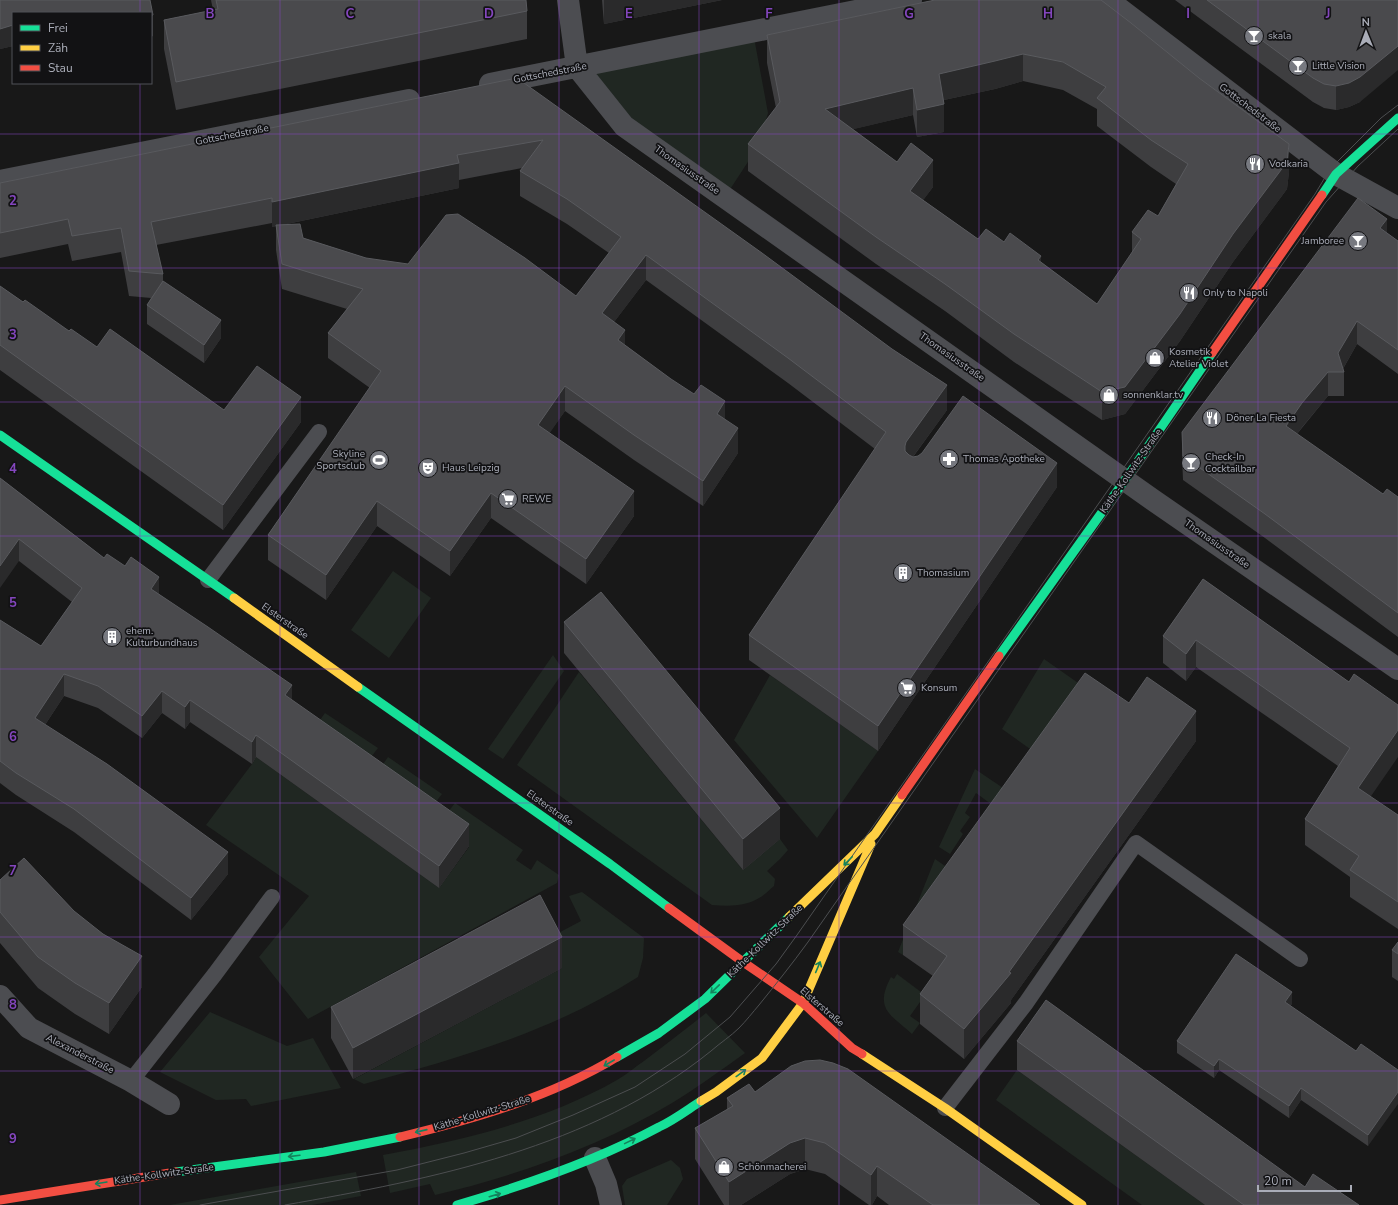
<svg xmlns="http://www.w3.org/2000/svg" width="1398" height="1205" viewBox="0 0 1398 1205" font-family="'Nunito Sans',sans-serif">
  <rect width="100%" height="100%" fill="#181818"/>
  <path fill="#202722" d="M 753,32 L 768,113 L 759,145 L 725,197 L 624,126 L 577,67 Z
    M 393,571 L 431,598 L 389,658 L 351,630 Z
    M 553,655 L 564,671 L 503,759 L 488,749 Z
    M 1044,659 L 1081,685 L 1033,751 L 1002,729 Z
    M 579,672 L 742,869 L 780,839 L 788,850 L 780,859 L 767,871 L 775,879 L 774,886 C 769,890 765,895 759,898 C 745,907 728,906 712,905 L 517,765 Z
    M 770,675 L 878,751 L 817,838 L 734,740 Z
    M 325,713 L 378,748 L 361,770 L 310,734 Z
    M 256,757 L 439,888 L 469,847 L 438,825 L 455,803 L 523,850 L 516,860 L 531,870 L 537,860 L 559,875 L 557,883 L 308,1019 L 259,957 L 309,896 L 206,825 L 252,764 Z
    M 388,757 L 442,794 L 425,816 L 373,779 Z
    M 975,769 L 1003,788 L 991,804 L 976,793 L 965,813 L 970,817 L 960,831 L 963,834 L 950,854 L 939,847 Z
    M 935,859 L 948,868 L 935,911 L 903,955 L 898,952 Z
    M 582,892 L 644,938 L 643,958 L 638,977 C 551,1032 462,1057 364,1084 L 354,1079 L 562,968 L 547,939 L 581,921 L 569,896 Z
    M 897,974 L 925,995 L 910,1016 L 920,1023 L 912,1034 C 890,1014 874,1009 891,977 L 894,979 Z
    M 210,1012 L 287,1046 L 313,1038 L 341,1088 L 251,1106 L 246,1099 L 216,1100 L 160,1072 Z
    M 706,1013 L 745,1053 C 721,1070 697,1088 672,1103 C 603,1145 514,1177 435,1195 L 430,1184 L 390,1193 L 383,1155 C 463,1140 545,1121 617,1080 C 626,1075 635,1067 644,1061 C 665,1045 686,1029 706,1013 Z
    M 1017,1070 L 1205,1205 L 1142,1205 L 996,1100 Z
    M 671,1160 L 680,1168 L 683,1179 L 667,1205 L 625,1205 L 622,1186 L 627,1179 Z
    M 356,1172 L 361,1196 L 312,1205 L 170,1205 Z"/>
  <g fill="none" stroke-linecap="round" stroke-linejoin="round">
    <path stroke="#4c4d51" stroke-width="16" d="M 208,580 L 319,432
      M 131,1081 L 215,974 L 272,897
      M 945,1108 L 1026,1003 L 1136,843 L 1300,959"/>
    <path stroke="#4c4d51" stroke-width="22" d="M 568,0 L 577,67 L 624,126 L 1153,500 L 1398,669
      M 1108,0 L 1336,174 L 1398,208
      M 490,84 L 911,0
      M 0,181 L 409,100
      M 0,996 L 29,1028 L 131,1081 L 169,1104
      M 595,1158 L 606,1184 L 611,1205"/>
    <path stroke="#16e098" stroke-width="9" d="M 1322,195 L 1336,174 L 1398,118
      M 0,435 L 234,598
      M 999,656 L 1125,480 L 1212,353
      M 358,687 L 610,864 L 669,908
      M 617,1057 L 659,1033 L 705,999 L 789,917
      M 176,1172 L 324,1152 L 400,1137
      M 457,1205 C 526,1185 596,1161 659,1127 C 674,1120 687,1110 701,1101"/>
    <path stroke="#ffcf43" stroke-width="9" d="M 234,598 L 358,687
      M 789,917 L 875,834 L 902,795
      M 862,1054 L 945,1108 L 1082,1205
      M 701,1101 L 716,1092 L 762,1058 L 803,1003 L 871,844"/>
    <path stroke="#f24e42" stroke-width="9" d="M 1212,353 L 1322,195
      M 902,795 L 999,656
      M 669,908 L 743,962 L 803,1003 L 852,1048 L 862,1054
      M 400,1137 C 474,1119 551,1097 617,1057
      M 0,1200 L 176,1172"/>
    <path stroke="#4c4e50" stroke-width="1" d="M 200,1205 L 397,1170 L 464,1153 L 516,1138 L 573,1115 L 635,1087 L 685,1054 L 730,1017 L 776,964 L 797,935 L 1315,194 L 1330,169 L 1381,118 L 1398,105
      M 285,1205 C 433,1179 591,1148 711,1051 C 720,1043 731,1036 739,1028 C 746,1021 753,1012 759,1005 C 776,984 792,964 808,942 L 1326,202 L 1358,166 L 1398,129"/>
  </g>
  <path fill="#3e3e40" fill-rule="evenodd" d="M 0,0 L 150,0 L 153,15 L 153,36 L 151,37 L 151,13 L 13,13 L 13,46 L 0,49 Z
    M 211,0 L 526,0 L 527,11 L 527,39 L 176,110 L 164,49 L 164,20 L 213,10 Z
    M 602,0 L 722,0 L 604,24 Z
    M 935,0 L 1289,172 L 1287,189 L 1233,262 L 1180,341 L 1125,414 L 1102,420 L 1014,362 L 945,311 L 876,264 L 748,171 L 748,144 L 776,108 L 767,63 L 767,35 ZM 1023,81 L 1063,90 L 1097,109 L 1097,126 L 1151,167 L 1176,184 L 1158,216 L 1132,232 L 1132,253 L 1097,304 L 1041,262 L 1004,242 L 978,239 L 923,200 L 933,187 L 897,162 L 853,129 L 913,115 L 917,137 L 944,132 L 944,100 L 995,89 Z
    M 1175,0 L 1398,0 L 1360,102 L 1349,107 L 1336,110 L 1324,108 L 1313,102 Z
    M 517,78 L 947,410 L 913,457 L 1057,487 L 878,751 L 749,660 L 749,635 L 875,449 L 788,383 L 646,280 L 614,322 L 625,345 L 725,420 L 738,453 L 703,506 L 634,460 L 565,411 L 549,433 L 634,516 L 586,584 L 491,518 L 450,576 L 377,526 L 326,600 L 268,560 L 268,535 L 370,388 L 328,358 L 328,333 L 347,309 L 282,289 L 276,250 L 276,226 L 272,227 L 272,223 L 156,245 L 163,274 L 163,281 L 221,338 L 204,363 L 147,324 L 147,305 L 151,298 L 129,296 L 121,252 L 72,261 L 68,244 L 0,258 L 0,183 ZM 522,168 L 520,171 L 520,196 L 567,224 L 609,253 L 576,296 L 366,258 L 303,238 L 282,225 L 459,188 L 459,180 Z
    M 1387,233 L 1398,241 L 1398,374 L 1357,344 L 1343,369 L 1344,372 L 1344,396 L 1328,396 L 1297,434 L 1383,494 L 1398,497 L 1398,637 L 1265,538 L 1183,480 L 1182,456 L 1182,432 Z
    M 0,286 L 23,302 L 69,331 L 97,347 L 224,410 L 301,422 L 223,530 L 0,370 Z
    M 0,478 L 104,558 L 159,594 L 292,700 L 469,846 L 439,888 L 256,757 L 252,764 L 190,722 L 185,729 L 162,713 L 142,738 L 98,708 L 64,696 L 45,725 L 228,874 L 191,920 L 74,832 L 16,795 L 0,783 L 0,620 L 41,646 L 72,602 L 19,561 Z
    M 1203,579 L 1349,682 L 1370,797 L 1398,815 L 1398,929 L 1350,897 L 1350,877 L 1305,845 L 1305,819 L 1338,766 L 1196,667 L 1186,681 L 1163,663 L 1163,636 Z
    M 564,622 L 780,839 L 743,870 L 564,653 Z
    M 1129,703 L 1196,741 L 1011,1000 L 1011,1003 L 964,1059 L 920,1024 L 920,994 L 933,976 L 903,955 L 903,925 Z
    M 0,880 L 142,987 L 109,1034 L 75,1014 L 38,988 L 0,943 Z
    M 1398,942 L 1398,981 L 1392,977 L 1392,950 Z
    M 562,968 L 353,1079 L 331,1038 L 331,1007 Z
    M 1292,1004 L 1290,1006 L 1356,1051 L 1398,1070 L 1368,1146 L 1301,1100 L 1289,1118 L 1219,1070 L 1214,1078 L 1177,1053 L 1177,1041 Z
    M 1017,1041 L 1305,1187 L 1359,1205 L 1205,1205 L 1017,1070 Z
    M 755,1092 L 1040,1205 L 889,1205 L 877,1196 L 872,1205 L 869,1205 L 825,1174 L 805,1169 L 790,1174 L 741,1205 L 724,1205 L 695,1159 L 695,1128 L 727,1110 L 727,1098 Z"/>
  <path fill="#2a2a2b" d="M 604,0 L 722,0 L 604,24 Z
    M 13,25 L 13,46 L 0,49 L 0,29 Z
    M 1398,46 L 1398,70 L 1360,102 L 1349,107 L 1336,110 L 1336,86 Z
    M 1023,54 L 1023,81 L 995,89 L 939,101 L 939,74 Z
    M 913,88 L 913,115 L 825,136 L 825,109 Z
    M 944,104 L 944,132 L 917,137 L 917,110 Z
    M 1289,144 L 1289,172 L 1287,189 L 1233,262 L 1180,341 L 1125,414 L 1102,420 L 1102,392 Z
    M 933,160 L 933,187 L 910,218 L 910,191 Z
    M 459,163 L 459,188 L 272,227 L 272,202 Z
    M 1387,219 L 1387,243 L 1380,228 Z
    M 646,255 L 646,280 L 602,338 L 602,313 Z
    M 1041,256 L 1041,284 L 1038,260 Z
    M 221,320 L 221,338 L 204,363 L 204,345 Z
    M 1357,321 L 1357,344 L 1341,372 L 1338,353 Z
    M 625,330 L 625,355 L 618,340 Z
    M 1328,372 L 1328,396 L 1302,427 L 1286,450 L 1286,426 L 1302,403 Z
    M 947,385 L 947,410 L 906,466 L 905,446 L 906,442 Z
    M 565,386 L 565,411 L 538,450 L 538,425 Z
    M 301,397 L 301,422 L 223,530 L 223,505 Z
    M 725,401 L 725,425 L 717,414 Z
    M 738,428 L 738,453 L 703,506 L 703,481 Z
    M 1057,463 L 1057,487 L 878,751 L 878,726 Z
    M 634,491 L 634,516 L 586,584 L 586,559 Z
    M 491,493 L 491,518 L 450,576 L 450,551 Z
    M 377,501 L 377,526 L 326,600 L 326,575 Z
    M 19,539 L 19,561 L 0,588 L 0,566 Z
    M 159,577 L 159,599 L 151,589 Z
    M 1196,640 L 1196,667 L 1186,681 L 1186,654 Z
    M 64,674 L 64,696 L 35,740 L 35,718 Z
    M 292,685 L 292,707 L 285,695 Z
    M 162,691 L 162,713 L 142,738 L 142,716 Z
    M 190,700 L 190,722 L 185,729 L 185,707 Z
    M 1196,711 L 1196,741 L 1011,1000 L 1011,1003 L 964,1059 L 964,1029 L 1009,972 Z
    M 1398,730 L 1398,757 L 1358,815 L 1358,788 Z
    M 256,735 L 256,757 L 252,764 L 252,742 Z
    M 780,808 L 780,839 L 743,870 L 743,839 Z
    M 469,824 L 469,846 L 439,888 L 439,866 Z
    M 228,852 L 228,874 L 191,920 L 191,898 Z
    M 562,937 L 562,968 L 353,1079 L 353,1048 Z
    M 142,956 L 142,987 L 109,1034 L 109,1003 Z
    M 1292,992 L 1292,1004 L 1285,1014 L 1285,1002 Z
    M 1219,1059 L 1219,1070 L 1214,1078 L 1214,1066 Z
    M 1301,1088 L 1301,1100 L 1289,1118 L 1289,1106 Z
    M 1398,1092 L 1398,1104 L 1368,1146 L 1368,1135 Z
    M 805,1138 L 805,1169 L 790,1174 L 741,1205 L 729,1205 L 729,1182 L 790,1143 Z
    M 877,1166 L 877,1196 L 872,1205 L 871,1205 L 871,1175 Z"/>
  <path fill="#4a4a4d" stroke="#595a5e" fill-rule="evenodd" d="M 0,0 L 150,0 L 153,15 L 151,16 L 151,13 L 13,13 L 13,25 L 0,29 Z
    M 216,0 L 526,0 L 527,11 L 176,82 L 164,20 L 218,9 Z
    M 935,0 L 1101,0 L 1131,23 L 1199,78 L 1289,144 L 1287,162 L 1233,234 L 1180,314 L 1125,387 L 1102,392 L 1014,334 L 945,284 L 876,237 L 748,144 L 780,102 L 767,35 ZM 1023,54 L 1063,62 L 1106,87 L 1097,98 L 1151,140 L 1188,164 L 1158,216 L 1148,210 L 1132,232 L 1141,239 L 1097,304 L 1038,260 L 1041,256 L 1010,233 L 1004,242 L 986,229 L 978,239 L 910,191 L 933,160 L 911,143 L 897,162 L 825,109 L 913,88 L 917,110 L 944,104 L 939,74 L 995,61 Z
    M 1207,0 L 1398,0 L 1398,46 L 1360,77 L 1349,83 L 1336,86 L 1324,84 L 1313,78 Z
    M 517,78 L 762,253 L 892,349 L 947,385 L 906,442 L 905,446 L 905,451 L 909,455 L 913,457 L 918,456 L 922,453 L 963,396 L 1057,463 L 878,726 L 749,635 L 886,432 L 788,358 L 646,255 L 602,313 L 625,330 L 618,340 L 671,379 L 694,394 L 701,385 L 725,401 L 717,414 L 738,428 L 703,481 L 634,435 L 565,386 L 538,425 L 634,491 L 586,559 L 491,493 L 450,551 L 377,501 L 326,575 L 268,535 L 381,371 L 328,333 L 363,289 L 282,264 L 276,225 L 300,224 L 303,238 L 366,258 L 408,264 L 446,215 L 458,214 L 525,258 L 576,296 L 621,237 L 567,199 L 520,171 L 543,140 L 457,155 L 459,163 L 272,202 L 272,198 L 151,222 L 163,274 L 129,271 L 121,228 L 72,236 L 68,219 L 0,233 L 0,183 Z
    M 1358,198 L 1387,219 L 1380,228 L 1398,241 L 1398,350 L 1357,321 L 1338,353 L 1344,372 L 1328,372 L 1302,403 L 1286,426 L 1383,494 L 1387,489 L 1398,497 L 1398,613 L 1265,514 L 1183,456 L 1182,432 Z
    M 163,281 L 221,320 L 204,345 L 147,305 Z
    M 0,286 L 23,302 L 25,300 L 69,331 L 71,329 L 97,347 L 110,329 L 224,410 L 257,366 L 301,397 L 223,505 L 0,345 Z
    M 0,478 L 104,558 L 107,554 L 125,566 L 131,557 L 159,577 L 151,589 L 208,627 L 292,685 L 285,695 L 469,824 L 439,866 L 256,735 L 252,742 L 190,700 L 185,707 L 162,691 L 142,716 L 98,686 L 64,674 L 35,718 L 107,764 L 228,852 L 191,898 L 74,809 L 16,773 L 0,761 L 0,620 L 41,646 L 82,588 L 19,539 L 0,566 Z
    M 1203,579 L 1349,682 L 1354,674 L 1398,705 L 1398,730 L 1358,788 L 1398,815 L 1398,902 L 1350,870 L 1359,856 L 1305,819 L 1350,748 L 1196,640 L 1186,654 L 1163,636 Z
    M 601,592 L 780,808 L 743,839 L 564,622 Z
    M 1085,673 L 1129,703 L 1147,677 L 1196,711 L 1009,972 L 1011,973 L 964,1029 L 920,994 L 947,956 L 903,925 Z
    M 24,858 L 74,911 L 103,934 L 142,956 L 109,1003 L 75,983 L 38,957 L 0,912 L 0,880 Z
    M 540,895 L 562,937 L 353,1048 L 331,1007 Z
    M 1398,942 L 1398,954 L 1392,950 Z
    M 1236,954 L 1292,992 L 1285,1002 L 1356,1051 L 1361,1044 L 1398,1070 L 1398,1092 L 1368,1135 L 1301,1088 L 1289,1106 L 1219,1059 L 1214,1066 L 1177,1041 Z
    M 1046,1000 L 1305,1187 L 1313,1174 L 1359,1205 L 1244,1205 L 1017,1041 Z
    M 820,1060 L 833,1063 L 848,1069 L 1040,1205 L 933,1205 L 877,1166 L 871,1175 L 825,1143 L 805,1138 L 790,1143 L 729,1182 L 695,1128 L 733,1106 L 727,1098 L 749,1084 L 755,1092 L 791,1066 L 805,1061 Z"/>
  <defs><path id="oneway-shaft" d="M-6 0H5M1.5-3L5.5 0L1.5 3" fill="none" stroke-width="1.6" stroke-linecap="round" stroke-linejoin="round"/></defs>
  <g stroke="#14835d">
    <use href="#oneway-shaft" transform="translate(848 861) rotate(135)"/>
    <use href="#oneway-shaft" transform="translate(818 967) rotate(-67)"/>
    <use href="#oneway-shaft" transform="translate(715 989) rotate(136)"/>
    <use href="#oneway-shaft" transform="translate(609 1063) rotate(150)"/>
    <use href="#oneway-shaft" transform="translate(741 1073) rotate(-36)"/>
    <use href="#oneway-shaft" transform="translate(421 1131) rotate(167)"/>
    <use href="#oneway-shaft" transform="translate(630 1141) rotate(-26)"/>
    <use href="#oneway-shaft" transform="translate(294 1156) rotate(173)"/>
    <use href="#oneway-shaft" transform="translate(101 1183) rotate(171)"/>
    <use href="#oneway-shaft" transform="translate(495 1195) rotate(-16)"/>
  </g>
  <path fill="none" stroke="#8446be" stroke-width="1" stroke-opacity="0.55" d="M 140,0 L 140,13M 280,0 L 280,1205M 419,0 L 419,1205M 559,0 L 559,1205M 699,0 L 699,1205M 839,0 L 839,1205M 979,0 L 979,1205M 1118,0 L 1118,1205M 1258,0 L 1258,1205M 140,83 L 140,1205M 0,134 L 1398,134M 0,268 L 1398,268M 0,402 L 1398,402M 0,536 L 1398,536M 0,669 L 1398,669M 0,803 L 1398,803M 0,937 L 1398,937M 0,1071 L 1398,1071"/>
  <defs>
    <g id="bar-disc" transform="scale(1)"><circle r="9.5" fill="#777980" stroke="#121214"/><path d="M-6-5H6L.8 .8V4.5H3.5V6h-7V4.5H-.8V.8Z" fill="#fff"/></g>
    <g id="restaurant-disc" transform="scale(1)"><circle r="9.5" fill="#777980" stroke="#121214"/><path d="M-5-6h1v4h1v-4h1v4h1v-4h1v5L-1.5 .5V6h-2V.5L-5-1ZM5-6V6H3V1.5H1.5Q1.5-4 5-6Z" fill="#fff"/></g>
    <g id="shop-disc" transform="scale(1)"><circle r="9.5" fill="#777980" stroke="#121214"/><path d="M-5-2.5h2.3a2.7 3.5 0 0 1 5.4 0H5L5.5 6h-11ZM-1.5-2.5h3a1.5 2.3 0 0 0-3 0Z" fill="#fff"/></g>
    <g id="pharmacy-disc" transform="scale(1)"><circle r="9.5" fill="#777980" stroke="#121214"/><path d="M-2-6h4v4h4v4h-4v4h-4v-4h-4v-4h4Z" fill="#fff"/></g>
    <g id="stadium-disc" transform="scale(1)"><circle r="9.5" fill="#777980" stroke="#121214"/><path d="M0-5a6.5 5 0 1 0 0 10a6.5 5 0 1 0 0-10ZM-3.5-1.8h7v3.6h-7Z" fill="#fff"/></g>
    <g id="theatre-disc" transform="scale(1)"><circle r="9.5" fill="#777980" stroke="#121214"/><path d="M-5-5.5Q0-4 5-5.5V0Q5 5 0 6Q-5 5-5 0ZM-3.3-2.5H-1v1.5H-3.3ZM1-2.5H3.3v1.5H1ZM-2.8 1Q0 5.5 2.8 1Z" fill="#fff"/></g>
    <g id="supermarket-disc" transform="scale(1)"><circle r="9.5" fill="#777980" stroke="#121214"/><path d="M-6-5.5h2.5l.6 2H6L4.5 2H-2.5L-4.4-4H-6ZM-1.5 3.2a1.3 1.3 0 1 0 .1 0ZM3 3.2a1.3 1.3 0 1 0 .1 0Z" fill="#fff"/></g>
    <g id="building-disc" transform="scale(1)"><circle r="9.5" fill="#777980" stroke="#121214"/><path d="M-4-6H4V6H1V3H-1V6H-4ZM-2.5-4.3h1.7v1.8h-1.7ZM.8-4.3h1.7v1.8H.8ZM-2.5-1h1.7V.8h-1.7ZM.8-1h1.7V.8H.8Z" fill="#fff"/></g>
  </defs>
  <g fill-rule="evenodd">
    <use href="#bar-disc" x="1254" y="36"/>
    <use href="#bar-disc" x="1298" y="66"/>
    <use href="#restaurant-disc" x="1255" y="164"/>
    <use href="#bar-disc" x="1358" y="241"/>
    <use href="#restaurant-disc" x="1189" y="293"/>
    <use href="#shop-disc" x="1155" y="358"/>
    <use href="#shop-disc" x="1109" y="395"/>
    <use href="#restaurant-disc" x="1212" y="418"/>
    <use href="#pharmacy-disc" x="949" y="459"/>
    <use href="#stadium-disc" x="379" y="460"/>
    <use href="#bar-disc" x="1191" y="463"/>
    <use href="#theatre-disc" x="428" y="468"/>
    <use href="#supermarket-disc" x="508" y="499"/>
    <use href="#building-disc" x="903" y="573"/>
    <use href="#building-disc" x="112" y="637"/>
    <use href="#supermarket-disc" x="907" y="688"/>
    <use href="#shop-disc" x="724" y="1167"/>
  </g>
  <g text-anchor="middle" dominant-baseline="central" stroke-width="3.5" stroke-linejoin="round" paint-order="stroke">
    <g font-size="10" fill="#aaadb8" stroke="#121214" text-anchor="start">
      <text x="1268" y="36">skala</text>
      <text x="1312" y="66">Little Vision</text>
      <text x="1269" y="164">Vodkaria</text>
      <text x="1344" y="241" text-anchor="end">Jamboree</text>
      <text x="1203" y="293">Only to Napoli</text>
      <text x="1169" y="352">Kosmetik<tspan x="1169" dy="12">Atelier Violet</tspan></text>
      <text x="1123" y="395">sonnenklar.tv</text>
      <text x="1226" y="418">Döner La Fiesta</text>
      <text x="365" y="454" text-anchor="end">Skyline<tspan x="365" dy="12">Sportsclub</tspan></text>
      <text x="1205" y="457">Check-In<tspan x="1205" dy="12">Cocktailbar</tspan></text>
      <text x="963" y="459">Thomas Apotheke</text>
      <text x="442" y="468">Haus Leipzig</text>
      <text x="522" y="499">REWE</text>
      <text x="917" y="573">Thomasium</text>
      <text x="126" y="631">ehem.<tspan x="126" dy="12">Kulturbundhaus</tspan></text>
      <text x="921" y="688">Konsum</text>
      <text x="738" y="1167">Schönmacherei</text>
    </g>
    <g font-size="10" fill="#aaadb8" stroke="#121214">
      <text transform="translate(550 73) rotate(-11)">Gottschedstraße</text>
      <text transform="translate(1250 108) rotate(37)">Gottschedstraße</text>
      <text transform="translate(232 135) rotate(-11)">Gottschedstraße</text>
      <text transform="translate(687 170) rotate(35)">Thomasiusstraße</text>
      <text transform="translate(952 357) rotate(35)">Thomasiusstraße</text>
      <text transform="translate(1131 471) rotate(-55)">Käthe-Kollwitz-Straße</text>
      <text transform="translate(1217 544) rotate(35)">Thomasiusstraße</text>
      <text transform="translate(285 621) rotate(35)">Elsterstraße</text>
      <text transform="translate(550 808) rotate(35)">Elsterstraße</text>
      <text transform="translate(765 941) rotate(-44)">Käthe-Kollwitz-Straße</text>
      <text transform="translate(822 1007) rotate(41)">Elsterstraße</text>
      <text transform="translate(80 1054) rotate(27)">Alexanderstraße</text>
      <text transform="translate(482 1113) rotate(-17)">Käthe-Kollwitz-Straße</text>
      <text transform="translate(164 1174) rotate(-8)">Käthe-Kollwitz-Straße</text>
    </g>
  </g>
  <g font-size="13" text-anchor="middle" font-weight="bold" fill="#8446be" stroke="#121214" stroke-width="3.5" stroke-linejoin="round" paint-order="stroke">
    <text x="210" y="18">B</text>
    <text x="350" y="18">C</text>
    <text x="489" y="18">D</text>
    <text x="629" y="18">E</text>
    <text x="769" y="18">F</text>
    <text x="909" y="18">G</text>
    <text x="1048" y="18">H</text>
    <text x="1188" y="18">I</text>
    <text x="1328" y="18">J</text>
    <text x="13" y="205">2</text>
    <text x="13" y="339">3</text>
    <text x="13" y="473">4</text>
    <text x="13" y="607">5</text>
    <text x="13" y="741">6</text>
    <text x="13" y="875">7</text>
    <text x="13" y="1009">8</text>
    <text x="13" y="1143">9</text>
  </g>
  <rect x="12" y="12" width="140" height="72" fill="#121214" stroke="#4f5056"/>
  <rect x="20" y="25" width="20" height="6" fill="#16e098" stroke="#4f5056"/>
  <text x="48" y="32" font-size="12" fill="#aaadb8">Frei</text>
  <rect x="20" y="45" width="20" height="6" fill="#ffcf43" stroke="#4f5056"/>
  <text x="48" y="52" font-size="12" fill="#aaadb8">Zäh</text>
  <rect x="20" y="65" width="20" height="6" fill="#f24e42" stroke="#4f5056"/>
  <text x="48" y="72" font-size="12" fill="#aaadb8">Stau</text>
  <g transform="translate(1366 32) rotate(359)" stroke="#121214" stroke-width="3" paint-order="stroke">
  <path d="M0-3L7 15L0 10L-7 15Z" fill="#aaadb8"/>
  <text y="-6" font-size="11" font-weight="bold" text-anchor="middle" fill="#aaadb8">N</text>
  </g>
  <path d="M1258 1185v6h93v-6" fill="none" stroke="#aaadb8" stroke-width="2"/>
  <text x="1264" y="1185" font-size="12" fill="#aaadb8" stroke="#121214" stroke-width="3" paint-order="stroke">20 m</text>
</svg>
